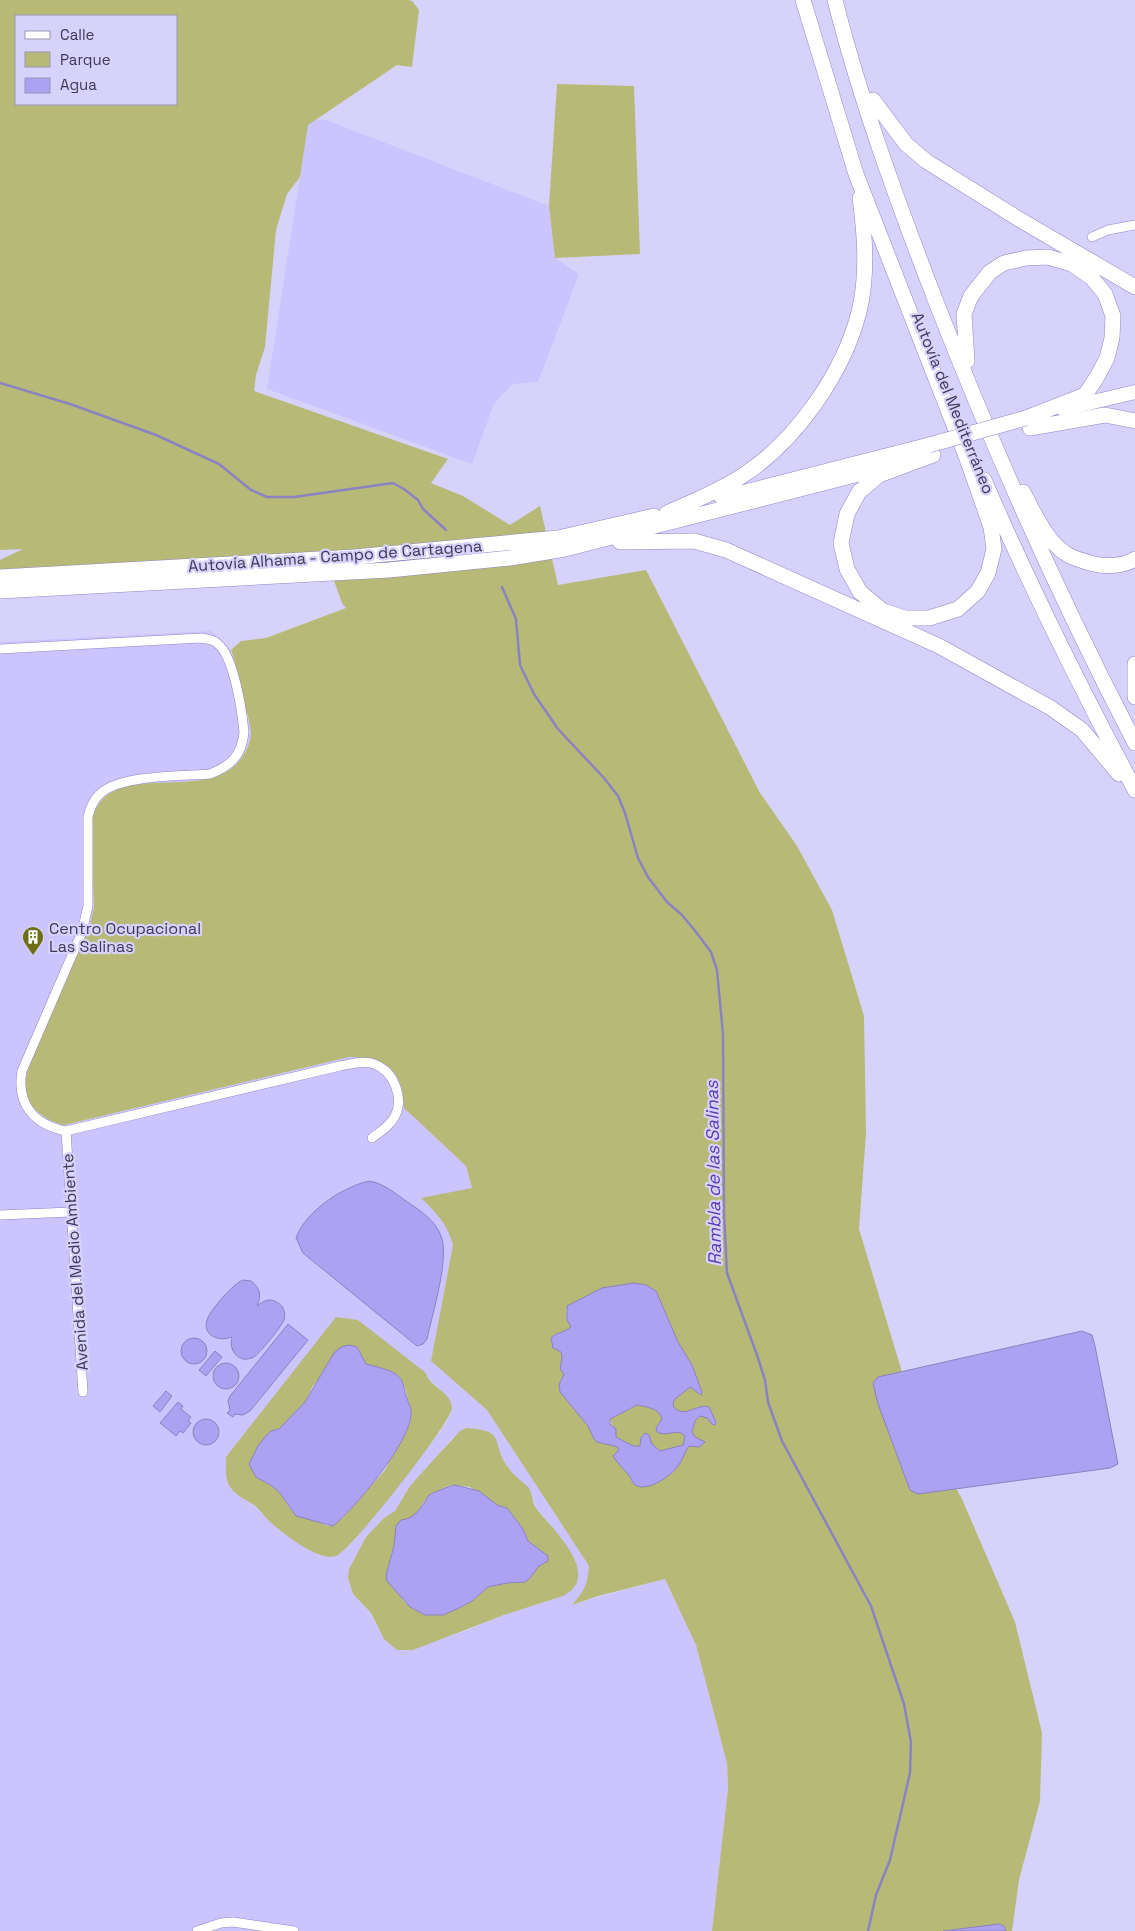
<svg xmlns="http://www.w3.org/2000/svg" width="1135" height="1931" viewBox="0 0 1135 1931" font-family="'Space Grotesk',sans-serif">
  <rect width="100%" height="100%" fill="#d7d2fb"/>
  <path fill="#ccc4fe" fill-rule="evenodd" d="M 314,119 L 326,120 L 549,206 L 555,258 L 579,274 L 538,382 L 513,384 L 498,399 L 493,406 L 472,464 L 267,389 L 308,125 Z
    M 211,631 L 231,650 L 235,663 L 250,728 L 251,737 L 247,747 L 240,760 L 234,767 L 214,778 L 113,791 L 104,797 L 98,804 L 94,907 L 90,925 L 31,1061 L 26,1095 L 36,1109 L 64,1125 L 349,1057 L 364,1056 L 375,1058 L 385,1063 L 391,1069 L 398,1078 L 403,1092 L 404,1108 L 466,1166 L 472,1189 L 422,1198 L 437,1213 L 445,1225 L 450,1234 L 453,1245 L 431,1361 L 487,1410 L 589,1566 L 587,1585 L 583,1593 L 573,1604 L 665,1579 L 696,1645 L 727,1763 L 728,1789 L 712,1931 L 0,1931 L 0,642 ZM 369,1181 L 388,1188 L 427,1216 L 441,1236 L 444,1253 L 427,1338 L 417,1346 L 303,1253 L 304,1224 L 336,1195 L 351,1186 ZM 336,1318 L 358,1320 L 425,1373 L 426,1377 L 436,1385 L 452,1407 L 451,1414 L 441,1431 L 356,1538 L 346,1548 L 320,1556 L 301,1545 L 272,1523 L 254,1506 L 248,1502 L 227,1479 L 226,1457 ZM 472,1429 L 492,1434 L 503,1460 L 516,1478 L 525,1484 L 536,1507 L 551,1525 L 568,1549 L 576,1564 L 563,1596 L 504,1615 L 468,1630 L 406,1651 L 378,1628 L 370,1613 L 353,1594 L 348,1578 L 349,1569 L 366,1537 L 384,1518 L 395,1511 L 410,1486 L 436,1457 L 453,1437 Z"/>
  <path fill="#b7ba76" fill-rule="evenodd" d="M 0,0 L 408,0 L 412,1 L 419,10 L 412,67 L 397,65 L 308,125 L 300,177 L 287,194 L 276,230 L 265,347 L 256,375 L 254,391 L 448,459 L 431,483 L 463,496 L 510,525 L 540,506 L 558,585 L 646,570 L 760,793 L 797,846 L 832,910 L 864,1016 L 866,1133 L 859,1229 L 914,1412 L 962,1499 L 1015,1622 L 1042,1733 L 1040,1801 L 1019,1880 L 1012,1931 L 712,1931 L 728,1789 L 727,1763 L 696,1645 L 665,1579 L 598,1596 L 572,1605 C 585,1590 587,1586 589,1566 L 487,1410 L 431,1361 L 453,1245 C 448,1225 436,1212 421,1198 L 472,1188 L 466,1166 L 404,1108 C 403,1070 386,1056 349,1057 L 64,1125 C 48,1122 26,1107 25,1089 C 25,1079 28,1070 31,1061 L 90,925 L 94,907 L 91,825 C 103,750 212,811 244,754 C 247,749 250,742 251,736 C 251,724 246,710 243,699 C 240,682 237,666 231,650 L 241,641 L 266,638 L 346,608 L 342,603 L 326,558 L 0,575 L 0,560 L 23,549 L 0,550 ZM 16,16 L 176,16 L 176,104 L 16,104 ZM 566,1309 L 621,1367 L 620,1374 L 625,1379 L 634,1407 L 610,1419 L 616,1437 L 633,1446 L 640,1446 L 641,1443 L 657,1483 C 638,1490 638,1488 628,1474 C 624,1468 619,1464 615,1459 L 618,1447 L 597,1442 L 594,1439 L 588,1426 L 560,1392 L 560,1381 L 564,1374 L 562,1357 L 561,1352 L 551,1338 C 557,1332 565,1333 571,1327 L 567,1320 Z
    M 557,84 L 634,86 L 640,254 L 555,258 L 549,206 Z
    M 336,1317 L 358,1320 L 426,1373 C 428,1386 452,1392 452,1408 C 452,1422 350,1552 336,1556 C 318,1562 283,1533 270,1522 C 265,1517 260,1510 254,1505 C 246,1500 236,1495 230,1487 C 225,1479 226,1467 226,1457 ZM 357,1347 L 366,1364 L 384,1369 L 399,1376 L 404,1385 L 410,1407 L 410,1423 L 385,1470 L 343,1518 L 328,1526 L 291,1510 L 280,1493 L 272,1486 L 256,1477 L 271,1431 L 279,1429 L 305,1402 L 313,1386 L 323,1374 L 328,1362 Z
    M 466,1428 C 473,1429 486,1429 492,1434 C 498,1439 498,1448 501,1455 C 503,1461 507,1466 511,1471 C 516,1478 523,1481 528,1487 C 533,1493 531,1501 536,1508 C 551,1528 604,1575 563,1596 L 504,1615 L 413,1650 L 397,1650 L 384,1639 L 371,1613 L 353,1594 L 348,1578 L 349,1569 L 366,1537 L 384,1518 L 395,1511 L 410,1486 L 436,1457 L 460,1431 ZM 455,1485 L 470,1487 L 497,1505 L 507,1508 L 523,1529 L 528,1541 L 548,1556 L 548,1561 L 539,1566 L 525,1582 L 507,1583 L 488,1587 L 472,1601 L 459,1608 L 443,1615 L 425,1615 L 410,1607 L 402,1599 L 396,1590 L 391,1559 L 391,1554 L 404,1520 L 411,1518 L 416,1514 L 429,1495 L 448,1486 Z"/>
  <path fill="#ada1f1" stroke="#8b82c2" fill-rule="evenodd" d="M 369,1181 C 384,1183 397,1195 409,1203 C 422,1212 435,1220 441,1236 C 450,1257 432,1315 427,1339 L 423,1344 L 417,1346 L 303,1253 L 296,1238 C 305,1212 342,1187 369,1181 Z
    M 243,1280 L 251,1281 C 260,1288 262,1295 257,1306 C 263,1301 270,1297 278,1303 C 284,1306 286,1314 284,1320 C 281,1327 260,1353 254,1357 C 239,1365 228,1350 232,1337 C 220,1342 202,1336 207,1320 C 210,1310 234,1283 243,1280 Z
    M 634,1283 L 646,1285 L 656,1291 L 678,1342 L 692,1365 L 702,1392 L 701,1395 L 690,1387 L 674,1400 L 673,1406 C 683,1420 697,1403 709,1407 L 716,1422 L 715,1425 L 712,1424 L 707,1418 L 700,1416 L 695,1421 L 692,1432 L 695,1437 L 705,1442 L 699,1447 L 689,1446 C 684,1452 683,1460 678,1466 C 671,1476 649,1491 637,1486 C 632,1484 631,1477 628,1474 C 623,1468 617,1463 613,1456 L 618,1451 L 618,1447 L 597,1442 L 594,1439 L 588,1426 L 560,1392 L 559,1385 L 564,1374 L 560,1369 L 562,1357 L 561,1352 L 553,1348 L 551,1338 C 557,1332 564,1333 571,1327 L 567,1320 L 567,1306 L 602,1288 ZM 637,1405 C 647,1407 659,1408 662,1419 L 656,1428 L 657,1432 C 668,1438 676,1427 685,1436 L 683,1445 L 660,1451 L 652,1444 L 649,1435 L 645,1433 L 641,1438 L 640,1446 L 633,1446 L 616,1437 L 616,1429 L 610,1424 L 610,1419 Z
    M 288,1324 L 308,1340 L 250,1411 L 243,1415 L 235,1414 L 233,1417 L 227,1413 L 230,1410 L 228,1401 L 230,1396 Z
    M 1082,1331 L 1092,1335 L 1095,1346 L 1118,1464 L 1110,1468 L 918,1494 L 910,1490 L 878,1404 L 873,1383 L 878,1377 Z
    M181 1351a13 13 0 1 1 26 0a13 13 0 1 1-26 0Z
    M 349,1345 L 357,1347 L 366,1364 C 376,1367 390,1369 398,1376 C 403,1380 404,1387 405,1393 C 407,1400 412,1408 411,1415 C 409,1444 355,1508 333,1526 L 296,1516 L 280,1493 L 272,1486 L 256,1477 L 249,1464 L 258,1446 L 264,1438 L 271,1431 L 279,1429 L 305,1402 L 334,1353 L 341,1347 Z
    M 215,1351 L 222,1357 L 206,1376 L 199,1370 Z
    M213 1376a13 13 0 1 1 26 0a13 13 0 1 1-26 0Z
    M 166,1391 L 172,1396 L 160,1412 L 153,1406 Z
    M 178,1402 L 183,1406 L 181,1409 L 191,1417 L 188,1421 L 191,1423 L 183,1433 L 180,1431 L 176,1436 L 160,1423 Z
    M193 1432a13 13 0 1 1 26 0a13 13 0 1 1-26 0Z
    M 455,1485 L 479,1491 L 497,1505 L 507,1508 L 523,1529 L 528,1541 L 548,1556 L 548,1561 L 539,1566 L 530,1578 L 525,1582 L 507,1583 L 488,1587 L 472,1601 L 459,1608 L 443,1615 L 425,1615 L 410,1607 L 387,1581 L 386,1575 L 394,1546 L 396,1526 L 401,1520 C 413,1519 418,1511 425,1502 C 426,1500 428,1496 429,1495 C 434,1492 450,1486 455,1485 Z
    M 999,1924 L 1004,1926 L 1006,1931 L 943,1931 Z"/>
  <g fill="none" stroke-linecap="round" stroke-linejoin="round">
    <path stroke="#8b82c2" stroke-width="2.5" d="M 0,383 L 70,404 L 156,435 L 219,464 L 251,490 L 267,497 L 294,497 L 393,483 L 404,489 L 418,500 L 423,509 L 446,530
      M 502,587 L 516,619 L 520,665 L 534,694 L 558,729 L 604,778 L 618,796 L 625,813 L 638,858 L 648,877 L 667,902 L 682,915 L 696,932 L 711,952 L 717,970 L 723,1034 L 724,1214 L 727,1273 L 757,1355 L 765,1380 L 768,1402 L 782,1441 L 871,1606 L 904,1704 L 911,1742 L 910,1773 L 890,1860 L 876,1895 L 868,1931"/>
    <g stroke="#9086c4" stroke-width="10">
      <path id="street" d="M 1092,237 L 1108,230 L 1135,225
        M 0,649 L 200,638 C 206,639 214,639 218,644 C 234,657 242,711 244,732 C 242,755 231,766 210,774 C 182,776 119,775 100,794 C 93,800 90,808 88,817 L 88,906 L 82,932 L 22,1071 C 16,1105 35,1125 66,1131 L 340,1066 C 350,1064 364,1060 374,1064 C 394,1071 404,1098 395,1116 C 390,1126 381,1131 372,1138
        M 66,1131 L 83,1392
        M 0,1215 L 71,1212
        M 197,1931 L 221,1923 L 233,1922 L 294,1931"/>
    </g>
    <g stroke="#9086c4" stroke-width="15">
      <path id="primary" d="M 1063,409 L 1135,392"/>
    </g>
    <g stroke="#9086c4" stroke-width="16">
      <path id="highway" d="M 803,0 L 856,174 L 966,456 L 991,527 L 994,549 L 988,573 L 978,591 L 958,609 L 929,618 L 905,618 L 883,611 L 860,592 L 847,569 L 841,543 L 847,514 L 859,492 L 879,475 L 933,455
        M 835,0 C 861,103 898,203 936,302 C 995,453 1060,599 1135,743
        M 873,100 L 906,144 L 926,161 L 1017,218 L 1135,287
        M 967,361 L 964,314 L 971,296 L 990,272 L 1004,263 L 1026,258 L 1048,257 L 1072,264 L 1092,278 L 1105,294 L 1113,316 L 1112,338 L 1107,358 L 1097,377 L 1085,395 L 1026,418
        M 1030,428 L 1105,415 L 1135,421
        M 984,480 C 1030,586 1081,689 1135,790
        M 1023,492 C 1034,512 1045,539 1065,553 C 1073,559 1084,561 1094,564 C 1106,567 1124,566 1135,559
        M 722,498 L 929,445
        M 667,513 C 692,502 719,491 742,476 C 796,441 843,374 859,312 C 868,275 865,235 860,198
        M 620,542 L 694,541 L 726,550 L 939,646 L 1051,708 L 1082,730 L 1119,774
        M 0,577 L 354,557 L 558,538 L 654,516
        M 0,591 L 389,570 L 510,558 L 565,549 L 886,467
        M 1135,664 L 1135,697"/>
    </g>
    <use href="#street" stroke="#fff" stroke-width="9"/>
    <use href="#primary" stroke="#fff" stroke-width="14"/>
    <use href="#highway" stroke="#fff" stroke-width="15"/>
    <g stroke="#9086c4" stroke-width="16" stroke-linecap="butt">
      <path id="highway-bridge" d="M 929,445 L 1026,418"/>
    </g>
    <use href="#highway-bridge" stroke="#fff" stroke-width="15"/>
  </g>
  <defs>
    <g id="building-pin" transform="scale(1.125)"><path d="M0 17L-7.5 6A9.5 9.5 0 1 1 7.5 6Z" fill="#6d6f12" stroke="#d7d2fb"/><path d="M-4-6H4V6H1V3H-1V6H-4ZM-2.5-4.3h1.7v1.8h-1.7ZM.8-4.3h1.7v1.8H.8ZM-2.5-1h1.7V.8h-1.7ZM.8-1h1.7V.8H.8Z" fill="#fff"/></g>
  </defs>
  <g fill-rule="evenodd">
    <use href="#building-pin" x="33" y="937"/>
  </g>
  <g text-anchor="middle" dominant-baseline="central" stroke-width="4.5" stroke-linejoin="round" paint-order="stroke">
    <g font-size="16" fill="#3d3954" stroke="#d7d2fb">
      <text transform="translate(953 403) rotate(68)">Autovía del Mediterráneo</text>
      <text transform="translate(335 556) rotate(-4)">Autovía Alhama - Campo de Cartagena</text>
      <text transform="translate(75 1262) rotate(-94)">Avenida del Medio Ambiente</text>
    </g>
    <g font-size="16" fill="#3d3954" stroke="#d7d2fb" text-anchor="start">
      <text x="49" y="928">Centro Ocupacional<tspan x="49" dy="18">Las Salinas</tspan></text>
    </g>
    <g font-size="18" font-style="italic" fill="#5c3cae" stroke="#d7d2fb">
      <text transform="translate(713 1173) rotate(-91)">Rambla de las Salinas</text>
    </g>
  </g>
  <rect x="15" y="15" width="162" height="90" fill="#d7d2fb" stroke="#9995b8"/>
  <rect x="25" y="31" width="25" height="8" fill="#ffffff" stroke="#9995b8"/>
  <text x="60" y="40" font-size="15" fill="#3d3954">Calle</text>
  <rect x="25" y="52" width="25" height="15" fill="#b7ba76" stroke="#9995b8"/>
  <text x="60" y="65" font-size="15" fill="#3d3954">Parque</text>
  <rect x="25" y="78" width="25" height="15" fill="#ada1f1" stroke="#9995b8"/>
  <text x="60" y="90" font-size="15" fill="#3d3954">Agua</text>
</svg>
